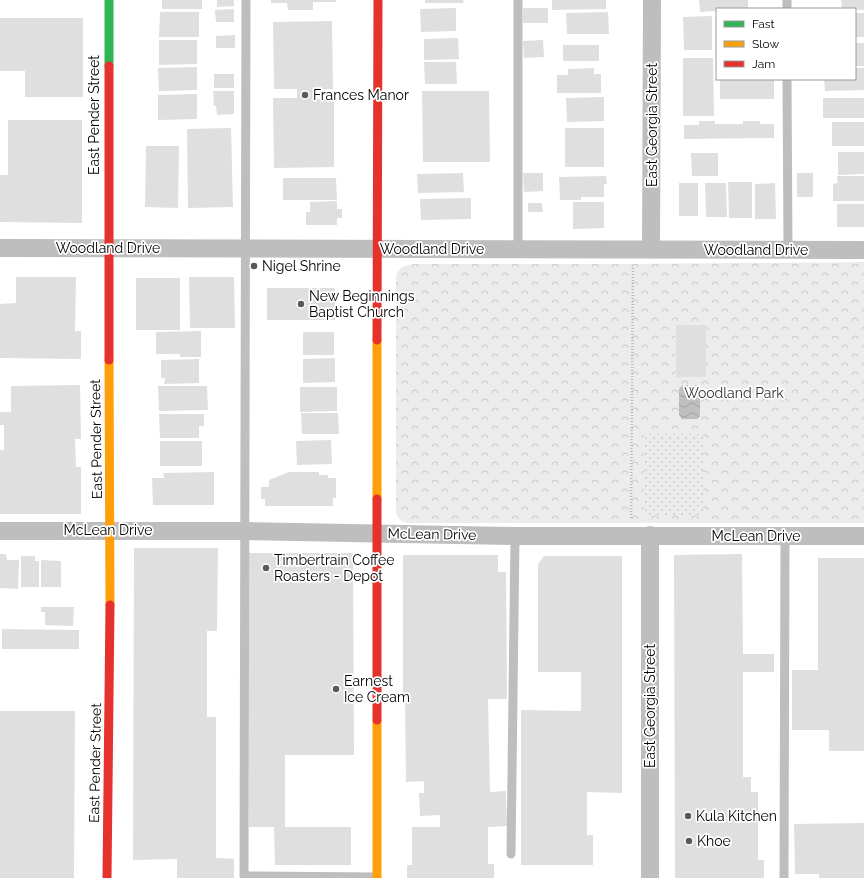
<svg xmlns="http://www.w3.org/2000/svg" width="864" height="878" viewBox="0 0 864 878" font-family="Raleway,sans-serif">
  <defs>
    <pattern id="forest-crowns" width="20" height="18" patternUnits="userSpaceOnUse"><rect width="20" height="18" fill="#ececec"/><path d="M2 6a3 3 0 1 1 6 0M12 15a3 3 0 1 1 6 0" fill="none" stroke="#c9c9c9"/></pattern>
    <pattern id="garden-dots" width="8" height="8" patternUnits="userSpaceOnUse"><rect width="8" height="8" fill="#ececec"/><path d="M2 2h.1M6 6h.1" fill="none" stroke="#c9c9c9" stroke-width="1.8" stroke-linecap="round"/></pattern>
    <pattern id="water-waves" width="16" height="10" patternUnits="userSpaceOnUse"><rect width="16" height="10" fill="#bfbfbf"/><path d="M0 5q4-4 8 0t8 0" fill="none" stroke="#a2a2a2"/></pattern>
  </defs>
  <rect width="100%" height="100%" fill="#fff"/>
  <path fill="url(#forest-crowns)" d="M 864,262 L 864,523 L 406,523 L 401,521 L 396,514 L 396,276 C 398,267 406,265 414,264 L 633,264 Z"/>
  <path fill="url(#garden-dots)" d="M 644,434 L 703,434 L 703,515 L 644,515 Z"/>
  <path fill="url(#water-waves)" d="M 683,385 L 696,385 L 700,389 L 700,416 L 697,419 L 682,419 L 679,415 L 679,389 Z"/>
  <path fill="#dfdfdf" d="M 162,0 L 202,0 L 202,9 L 162,9 Z
    M 217,0 L 234,0 L 234,6 L 217,7 Z
    M 271,0 L 336,0 L 336,2 L 313,2 L 313,10 L 288,10 L 287,3 L 271,3 Z
    M 425,0 L 463,0 L 464,3 L 425,3 Z
    M 552,0 L 606,0 L 606,9 L 552,10 Z
    M 699,0 L 748,0 L 748,9 L 717,9 L 717,11 L 700,12 Z
    M 841,0 L 864,0 L 864,10 L 842,9 Z
    M 456,8 L 456,31 L 421,32 L 420,9 Z
    M 523,8 L 548,8 L 548,23 L 523,23 Z
    M 234,9 L 234,22 L 216,22 L 215,10 Z
    M 160,12 L 199,12 L 199,37 L 159,37 Z
    M 608,12 L 609,34 L 567,34 L 566,13 Z
    M 855,13 L 864,13 L 864,37 L 855,37 Z
    M 712,16 L 712,50 L 684,50 L 683,17 Z
    M 0,18 L 83,18 L 83,97 L 25,97 L 25,71 L 0,71 Z
    M 332,21 L 333,89 L 313,89 L 313,99 L 334,99 L 334,167 L 274,168 L 273,98 L 297,98 L 297,89 L 274,89 L 273,22 Z
    M 235,35 L 235,48 L 216,48 L 216,36 Z
    M 458,38 L 459,59 L 424,60 L 424,39 Z
    M 159,40 L 197,40 L 197,64 L 159,65 Z
    M 543,40 L 544,57 L 524,58 L 523,41 Z
    M 855,43 L 864,43 L 864,66 L 855,66 Z
    M 563,45 L 599,45 L 599,61 L 563,61 Z
    M 683,58 L 713,58 L 714,116 L 683,116 Z
    M 424,62 L 456,62 L 457,84 L 425,84 Z
    M 197,67 L 197,90 L 159,91 L 158,68 Z
    M 594,68 L 594,74 L 601,74 L 601,93 L 557,93 L 557,75 L 568,75 L 568,69 Z
    M 855,68 L 864,68 L 864,90 L 825,91 L 824,79 L 855,79 Z
    M 214,74 L 234,74 L 234,88 L 214,88 Z
    M 720,79 L 774,79 L 774,99 L 720,99 Z
    M 213,91 L 234,91 L 234,114 L 217,115 L 216,106 L 214,106 Z
    M 422,91 L 489,91 L 490,162 L 423,162 Z
    M 197,94 L 197,119 L 158,120 L 158,95 Z
    M 604,97 L 604,121 L 567,122 L 566,98 Z
    M 823,98 L 864,98 L 864,118 L 823,118 Z
    M 8,120 L 82,120 L 82,223 L 0,222 L 0,175 L 8,175 Z
    M 699,121 L 715,121 L 715,124 L 743,124 L 743,121 L 760,121 L 760,124 L 774,124 L 774,138 L 684,139 L 684,125 L 699,125 Z
    M 832,122 L 864,122 L 864,146 L 832,146 Z
    M 231,128 L 233,207 L 188,208 L 187,129 Z
    M 565,128 L 604,128 L 604,167 L 565,167 Z
    M 146,146 L 179,146 L 178,208 L 145,207 Z
    M 838,152 L 864,152 L 864,174 L 838,175 Z
    M 691,153 L 718,153 L 718,176 L 692,176 Z
    M 463,173 L 464,192 L 418,193 L 417,174 Z
    M 523,173 L 543,173 L 543,191 L 524,192 Z
    M 797,173 L 813,173 L 813,197 L 797,197 Z
    M 606,176 L 607,184 L 604,184 L 604,197 L 581,197 L 581,200 L 560,200 L 559,177 Z
    M 837,176 L 864,176 L 864,201 L 833,201 L 833,184 L 838,183 Z
    M 283,178 L 336,178 L 337,200 L 283,200 Z
    M 728,182 L 752,182 L 752,218 L 729,218 Z
    M 679,183 L 698,183 L 698,216 L 679,216 Z
    M 705,183 L 726,183 L 727,217 L 706,217 Z
    M 775,183 L 776,219 L 755,219 L 755,184 Z
    M 471,198 L 471,219 L 421,220 L 420,199 Z
    M 337,201 L 337,209 L 342,209 L 342,218 L 337,218 L 337,225 L 306,225 L 306,212 L 310,212 L 310,202 Z
    M 573,202 L 604,202 L 604,228 L 573,229 Z
    M 528,203 L 542,203 L 543,212 L 528,212 Z
    M 837,204 L 864,204 L 864,227 L 837,227 Z
    M 16,277 L 76,277 L 75,331 L 81,331 L 81,359 L 0,358 L 0,304 L 16,303 Z
    M 189,277 L 234,277 L 235,328 L 190,328 Z
    M 136,278 L 180,278 L 180,330 L 136,330 Z
    M 267,288 L 335,288 L 335,320 L 267,320 Z
    M 676,325 L 706,325 L 706,377 L 676,377 Z
    M 201,331 L 201,357 L 180,357 L 180,354 L 156,354 L 156,332 Z
    M 303,332 L 334,332 L 334,355 L 303,355 Z
    M 335,358 L 335,382 L 303,383 L 303,359 Z
    M 199,359 L 199,383 L 164,384 L 165,378 L 161,378 L 161,360 Z
    M 80,385 L 81,439 L 75,439 L 76,467 L 81,467 L 81,514 L 0,514 L 0,450 L 4,450 L 4,425 L 0,425 L 0,412 L 11,412 L 11,386 Z
    M 158,386 L 207,386 L 208,410 L 159,411 Z
    M 300,387 L 337,387 L 337,411 L 300,412 Z
    M 301,413 L 338,413 L 339,434 L 302,434 Z
    M 159,414 L 204,414 L 204,426 L 199,426 L 199,438 L 160,438 Z
    M 331,440 L 332,464 L 297,465 L 296,441 Z
    M 160,441 L 202,441 L 202,466 L 160,466 Z
    M 214,472 L 214,505 L 153,505 L 152,478 L 164,478 L 163,473 Z
    M 289,472 L 319,472 L 319,475 L 328,475 L 328,478 L 336,478 L 336,498 L 333,498 L 333,506 L 265,506 L 265,499 L 261,499 L 261,487 L 269,487 L 269,480 Z
    M 134,548 L 218,548 L 217,631 L 207,631 L 207,717 L 216,717 L 216,858 L 234,859 L 234,878 L 177,878 L 177,859 L 133,860 Z
    M 248,553 L 353,553 L 354,755 L 285,755 L 285,827 L 351,827 L 351,865 L 275,865 L 274,827 L 249,827 Z
    M 0,554 L 6,554 L 7,560 L 19,560 L 18,589 L 0,588 Z
    M 742,554 L 743,654 L 774,654 L 774,672 L 743,672 L 743,777 L 751,777 L 751,792 L 758,792 L 758,860 L 764,860 L 764,878 L 675,878 L 674,555 Z
    M 403,555 L 498,555 L 498,572 L 506,572 L 507,699 L 488,699 L 490,792 L 506,791 L 507,826 L 488,827 L 488,864 L 494,864 L 494,878 L 407,878 L 407,865 L 412,865 L 412,827 L 440,827 L 440,815 L 420,816 L 419,793 L 424,793 L 424,781 L 406,782 L 405,699 L 403,699 Z
    M 21,556 L 35,556 L 35,561 L 39,561 L 39,587 L 21,587 Z
    M 544,556 L 622,556 L 622,793 L 587,792 L 587,835 L 593,835 L 593,865 L 521,865 L 521,710 L 581,711 L 581,672 L 538,672 L 538,564 Z
    M 818,558 L 864,558 L 864,751 L 829,751 L 829,730 L 792,730 L 792,670 L 818,670 Z
    M 41,560 L 61,561 L 61,587 L 41,587 Z
    M 41,607 L 74,607 L 73,626 L 45,625 L 45,612 L 41,612 Z
    M 2,629 L 79,630 L 79,649 L 2,649 Z
    M 0,711 L 75,711 L 74,878 L 0,878 Z
    M 864,823 L 864,878 L 819,878 L 819,874 L 795,874 L 794,824 Z"/>
  <g fill="none" stroke-linecap="round" stroke-linejoin="round">
    <path stroke="#b9b9b9" stroke-width="2.5" stroke-dasharray="1 2" stroke-linecap="butt" d="M 631,518 L 633,267"/>
    <path stroke="#bebebe" stroke-width="9" d="M 246,0 L 244,876 L 377,877
      M 787,0 L 787,9
      M 787,79 L 788,250
      M 518,249 L 518,0
      M 511,854 L 515,536
      M 784,878 L 785,537"/>
    <path stroke="#bebebe" stroke-width="18" d="M 0,248 L 864,250
      M 651,250 L 652,0
      M 0,531 L 244,531 L 515,536 L 864,536
      M 650,878 L 650,535"/>
    <path stroke="#30b455" stroke-width="9" d="M 109,66 L 109,0"/>
    <path stroke="#ff9f0a" stroke-width="9" d="M 377,340 L 377,499
      M 109,360 L 110,605
      M 377,878 L 377,720"/>
    <path stroke="#e5322d" stroke-width="9" d="M 109,66 L 109,360
      M 377,340 L 378,0
      M 377,499 L 377,720
      M 107,878 L 110,605"/>
  </g>
  <g fill="#595959" stroke="#fff" stroke-width="1.5">
    <circle cx="305" cy="95" r="4"/>
    <circle cx="254" cy="266" r="4"/>
    <circle cx="301" cy="304" r="4"/>
    <circle cx="266" cy="568" r="4"/>
    <circle cx="336" cy="689" r="4"/>
    <circle cx="688" cy="816" r="4"/>
    <circle cx="689" cy="841" r="4"/>
  </g>
  <g text-anchor="middle" dominant-baseline="central" stroke-width="3.5" stroke-linejoin="round" paint-order="stroke">
    <g font-size="14" fill="#000" stroke="#fff" text-anchor="start">
      <text x="313" y="95">Frances Manor</text>
      <text x="262" y="266">Nigel Shrine</text>
      <text x="309" y="296">New Beginnings<tspan x="309" dy="16">Baptist Church</tspan></text>
      <text x="274" y="560">Timbertrain Coffee<tspan x="274" dy="16">Roasters - Depot</tspan></text>
      <text x="344" y="681">Earnest<tspan x="344" dy="16">Ice Cream</tspan></text>
      <text x="696" y="816">Kula Kitchen</text>
      <text x="697" y="841">Khoe</text>
    </g>
    <g font-size="14" fill="#000" stroke="#fff">
      <text transform="translate(94 115) rotate(-90)">East Pender Street</text>
      <text transform="translate(652 125) rotate(-90)">East Georgia Street</text>
      <text x="108" y="248">Woodland Drive</text>
      <text x="432" y="249">Woodland Drive</text>
      <text x="756" y="250">Woodland Drive</text>
      <text transform="translate(96 439) rotate(-91)">East Pender Street</text>
      <text x="108" y="530">McLean Drive</text>
      <text transform="translate(432 534) rotate(1)">McLean Drive</text>
      <text x="756" y="536">McLean Drive</text>
      <text transform="translate(650 706) rotate(-90)">East Georgia Street</text>
      <text transform="translate(95 763) rotate(-89)">East Pender Street</text>
    </g>
    <g font-size="14" fill="#333" stroke="#fff">
      <text x="734" y="393">Woodland Park</text>
    </g>
  </g>
  <rect x="716" y="8" width="140" height="72" fill="#ffffff" stroke="#999999"/>
  <rect x="724" y="21" width="20" height="6" fill="#30b455" stroke="#999999"/>
  <text x="752" y="28" font-size="12" fill="#000000">Fast</text>
  <rect x="724" y="41" width="20" height="6" fill="#ff9f0a" stroke="#999999"/>
  <text x="752" y="48" font-size="12" fill="#000000">Slow</text>
  <rect x="724" y="61" width="20" height="6" fill="#e5322d" stroke="#999999"/>
  <text x="752" y="68" font-size="12" fill="#000000">Jam</text>
</svg>
